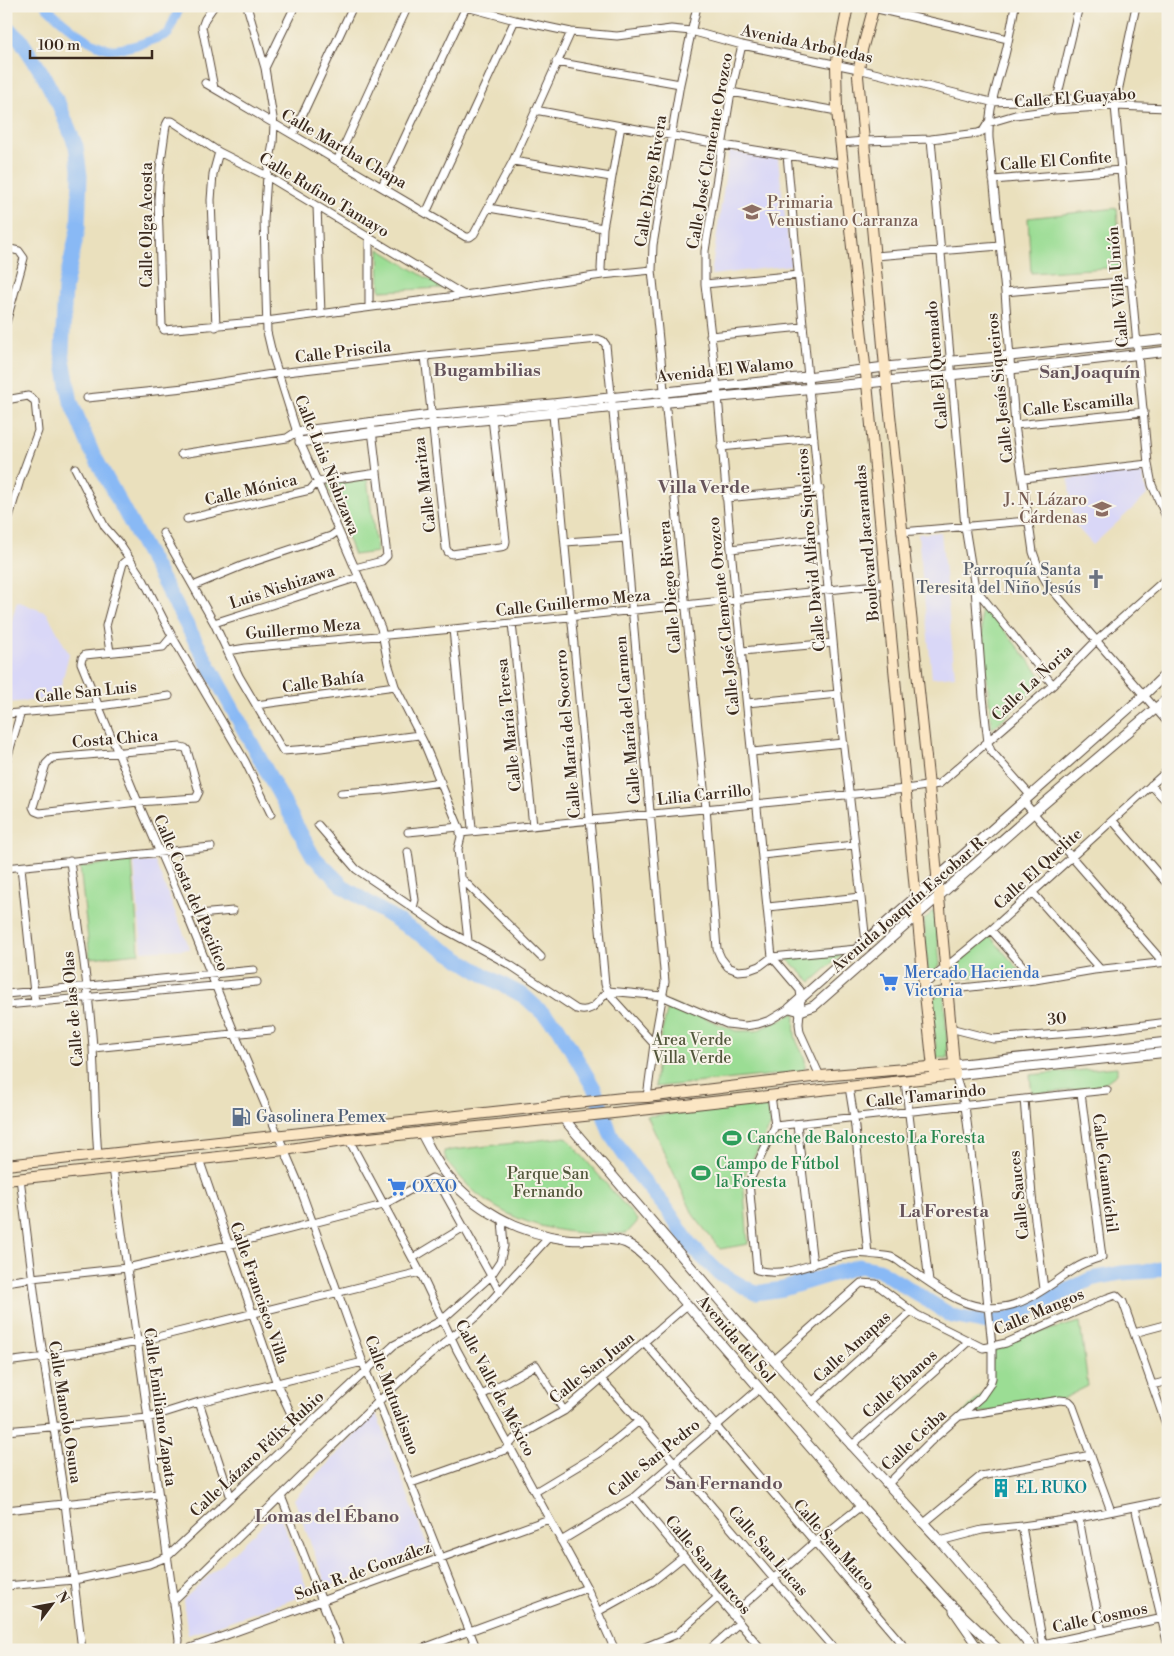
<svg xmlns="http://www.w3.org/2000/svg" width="1174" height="1656" viewBox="0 0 1174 1656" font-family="'Libre Bodoni',serif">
  <rect width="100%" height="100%" fill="#f7f3e8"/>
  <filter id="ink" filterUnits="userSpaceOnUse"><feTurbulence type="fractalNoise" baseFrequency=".02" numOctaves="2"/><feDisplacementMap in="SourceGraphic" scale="10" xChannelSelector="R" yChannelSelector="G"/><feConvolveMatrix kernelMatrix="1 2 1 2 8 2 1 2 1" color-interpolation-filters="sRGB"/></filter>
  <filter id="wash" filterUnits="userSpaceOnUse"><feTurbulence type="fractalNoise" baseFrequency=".0096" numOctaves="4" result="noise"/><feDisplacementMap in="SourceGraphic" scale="20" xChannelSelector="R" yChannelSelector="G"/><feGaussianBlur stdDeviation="1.12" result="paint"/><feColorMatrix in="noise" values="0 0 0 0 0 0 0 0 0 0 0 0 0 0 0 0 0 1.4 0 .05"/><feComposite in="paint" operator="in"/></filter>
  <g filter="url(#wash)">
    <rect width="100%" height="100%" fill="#eae0bd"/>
    <path fill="#d9d7f7" d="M 729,151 L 778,159 L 791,265 L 711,275 Z
      M 1142,471 L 1147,495 L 1093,545 L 1074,524 L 1068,479 Z
      M 941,532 L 955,676 L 932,678 L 918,534 Z
      M 17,601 L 47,613 L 69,654 L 58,698 L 6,703 L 6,641 Z
      M 134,862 L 155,862 L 190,949 L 142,951 Z
      M 376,1413 L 429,1550 L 327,1587 L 294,1499 Z
      M 278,1510 L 309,1594 L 188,1635 L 183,1600 Z"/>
    <path fill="#9bdd94" stroke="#6b8459" d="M 1117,208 L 1121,267 L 1031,273 L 1028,218 Z
      M 379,249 L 443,288 L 380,291 Z
      M 367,479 L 377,552 L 354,555 L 327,484 Z
      M 979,599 L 1045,681 L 992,729 Z
      M 132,861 L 139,953 L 90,958 L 80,867 Z
      M 935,909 L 940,965 L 928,976 L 924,920 Z
      M 990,936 L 1020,971 L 957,979 L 954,967 Z
      M 851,947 L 811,982 L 783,955 Z
      M 944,994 L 948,1058 L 937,1058 L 931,998 Z
      M 669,1003 L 736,1031 L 756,1031 L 795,1013 C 795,1020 794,1027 795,1034 C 796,1048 811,1058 803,1072 L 655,1087 L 660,1039 Z
      M 1117,1067 L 1117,1074 L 1103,1084 L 1084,1089 L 1032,1094 L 1030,1075 Z
      M 767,1104 L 771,1125 L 743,1177 L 748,1244 L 720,1249 L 694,1216 L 647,1116 Z
      M 566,1137 L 638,1221 L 627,1233 C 569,1238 502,1225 462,1179 C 454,1170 445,1163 444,1151 Z
      M 1080,1322 L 1088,1386 L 1060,1400 L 960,1416 L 987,1389 L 995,1346 L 1024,1336 Z"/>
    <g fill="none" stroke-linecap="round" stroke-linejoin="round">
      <path stroke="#89b9f5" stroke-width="9" d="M 45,6 C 62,21 83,41 105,48 C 119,53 153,40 168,34 L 180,6"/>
      <path stroke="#89b9f5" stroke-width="15" d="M 6,27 L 20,39 L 42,73 L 59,105 L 76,146 L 80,176 L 78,229 L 65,287 L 62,353 L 71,402 L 91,450 L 313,856 L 345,888 L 486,976 L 524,996 L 558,1027 L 595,1090 L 611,1135 L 634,1169 L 666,1208 L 691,1246 L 719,1273 L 755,1293 L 783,1289 L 859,1266 L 879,1270 L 952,1316 L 987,1323 L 1009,1319 L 1091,1279 L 1121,1273 L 1153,1271 L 1168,1266"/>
    </g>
  </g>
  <g filter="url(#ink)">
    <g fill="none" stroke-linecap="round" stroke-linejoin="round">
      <g stroke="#554536" stroke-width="9">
        <path id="minor" d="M 247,6 L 265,68 L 274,124 L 273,143 L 267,176 L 264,220 L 267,332 L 272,353 L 300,442 L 381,628 L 388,663 L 395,686 L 424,743 L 459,827 L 461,837 L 458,849 L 468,941
          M 463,6 L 515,20 L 571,32 L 617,36 L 671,29 L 691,31 L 742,45 L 858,69 L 991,102 L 1116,97
          M 697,6 L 680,84 L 653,245 L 652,270 L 706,808 L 717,949 L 721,958 L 728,967 L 738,971 L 749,970 L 760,966 L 772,957 L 857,949
          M 1015,6 C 1012,23 1009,39 1005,55 C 997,83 988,109 989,138 L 1005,292 L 1015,425 L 1033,552 L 1039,569 L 1048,585 L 1168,723
          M 1136,6 L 1115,106 L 1148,464 L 1152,485 L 1168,521
          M 873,8 L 1008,39
          M 742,45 L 731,92 L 705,251 L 705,284 L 718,396 L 731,549 L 772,957 L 800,990 L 801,998 L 799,1024 L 800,1032 L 820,1076
          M 556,62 L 680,84
          M 265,68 L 295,6
          M 205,83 L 466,237 L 470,237 L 474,234 L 513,161 L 571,32
          M 214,88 L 202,27 L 205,19 L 214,6
          M 731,92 L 837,111
          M 1056,103 L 1079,6
          M 535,110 L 723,145 L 844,164
          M 293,135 L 353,6
          M 931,139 L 965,527 L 975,588 L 983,697 L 988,743 L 991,751 L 1030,795
          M 841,143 L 864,141 L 931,139 L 978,133 L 983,131 L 988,123 L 1015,115 L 1054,110 L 1115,106 L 1168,108
          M 787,155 L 838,694 L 866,942
          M 337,161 L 408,6
          M 513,161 L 611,177
          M 993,180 L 1121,170
          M 382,186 L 466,7
          M 317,206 L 321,314
          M 489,208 L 603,228
          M 426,213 L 515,20
          M 369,238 L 369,307
          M 6,248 L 19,251 L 24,258 L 6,323
          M 875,256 L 1000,246
          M 602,275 L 601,269 L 603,228 L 621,126
          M 705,284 L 799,275
          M 1005,292 L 1132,281
          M 464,295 L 266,321 L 164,330 L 162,326 L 158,200 L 160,168 L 166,125 L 168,121 L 172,121 L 219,152 L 267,176 L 464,295 L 602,275 L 652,270
          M 216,327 L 211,200 L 213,174 L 219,152
          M 710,336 L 803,327
          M 425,356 L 446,548 L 448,552 L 452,554 L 500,547 L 505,546 L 506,541 L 491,409
          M 87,398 L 184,388 L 278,373 L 425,356 L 598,339 L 603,341 L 606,345 L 626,538 L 665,982 L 654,1044 L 647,1097
          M 6,400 L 28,396 L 35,401 L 38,431 L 21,477 L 6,527
          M 552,404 L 605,984 L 608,991 L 613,999 L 654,1044
          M 1015,425 L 1144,412
          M 721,447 L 814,438
          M 181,454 L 287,438 L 296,432
          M 75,468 L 105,527 L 119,543 L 144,581 L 172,636 L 245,761 L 271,814
          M 1024,478 L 1148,464
          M 726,498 L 820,489
          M 187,519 L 310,490 L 317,482 L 377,473
          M 902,532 L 1028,521
          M 163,533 L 214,623 L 239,676 L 283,751 L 321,748 L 419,735
          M 565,542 L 626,538
          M 731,549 L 824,538
          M 355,568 L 382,561 L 387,556 L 371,422
          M 193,586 L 244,565 L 331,536 L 338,531
          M 975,588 L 1053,685
          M 214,623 L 359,577
          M 512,623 L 533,826
          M 453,629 L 472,828 L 474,831
          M 172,636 L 163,647 L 85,655 L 82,658 L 81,663 L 138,802 L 187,915 L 235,1034 L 298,1182 L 366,1371 L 477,1650
          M 228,651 L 246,648 L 453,629 L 886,584
          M 742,651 L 833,643
          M 110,652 L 106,626 L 123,563 L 129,558
          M 747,703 L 838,694
          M 256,705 L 395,686
          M 6,714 L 100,706 L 169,696
          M 181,747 L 185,748 L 187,750 L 199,792 L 196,798 L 138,802 L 40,813 L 35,811 L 33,807 L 46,764 L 52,758 Z
          M 752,752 L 844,743
          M 6,762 L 21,712
          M 1151,785 L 1168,803
          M 341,793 L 383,790 L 441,782
          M 1023,801 L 1163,962
          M 1113,821 L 1168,885
          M 318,825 L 356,869 L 444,929 L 510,965 L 576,1009 C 593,1014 597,1002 608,991 L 662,996 L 727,1024 L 745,1026 L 758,1024 L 770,1020 L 790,1008
          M 408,832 L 459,827
          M 460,833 L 906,789 L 939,784 L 1053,685 L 1096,641 L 1168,577
          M 408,852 L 415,900 L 413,908
          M 762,855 L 854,845
          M 70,861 C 78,923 89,986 93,1048 C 95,1084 95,1120 98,1156
          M 21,867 L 35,1003
          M 6,868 L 211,847
          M 462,879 L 541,957
          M 1033,893 L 1100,969
          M 768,907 L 860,897
          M 187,915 L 233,911
          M 991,930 L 1035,980
          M 924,985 L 991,930 L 1168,770
          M 6,994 L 254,970
          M 925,994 L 953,989 L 1035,980 L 1094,970 L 1168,962
          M 6,1005 L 257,982
          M 950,1028 L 993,1039 L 1097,1031 L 1168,1022
          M 93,1048 L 271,1030
          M 905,1081 L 929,1282
          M 849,1087 L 854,1118 L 868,1254
          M 771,1095 L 775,1126
          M 1024,1099 L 1032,1196 L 1044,1289
          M 797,1124 L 813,1265
          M 775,1126 L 749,1182 L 757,1270 C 795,1281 831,1249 869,1254 C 873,1255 889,1256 891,1257 C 897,1259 902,1264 907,1267 C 935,1286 966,1313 1003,1307 C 1029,1303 1053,1283 1074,1269 C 1082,1263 1092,1260 1102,1257 L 1081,1093
          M 775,1126 L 1107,1090
          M 349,1140 L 420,1272 L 457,1350 L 587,1588 L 615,1650
          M 199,1159 L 277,1384 L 300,1433
          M 113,1168 L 179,1640 L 178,1650
          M 20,1178 L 37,1314 L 65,1503 L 82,1650
          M 413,1258 L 464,1227
          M 6,1282 L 32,1278 L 127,1268 L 228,1245 L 383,1205 L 432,1178 L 438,1181 L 500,1292
          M 1134,1333 L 1168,1324
          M 645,1343 L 907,1650
          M 773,1361 L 861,1283 L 876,1284 L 917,1315 L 983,1348 L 1006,1343 L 1107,1298 L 1116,1295 L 1123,1302 L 1168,1430
          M 6,1362 L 92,1351 L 137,1342 L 420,1272
          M 601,1379 C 681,1467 756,1560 835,1650
          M 1152,1385 L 1168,1381
          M 482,1395 L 536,1365 L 564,1411
          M 199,1402 L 231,1498
          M 811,1403 L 912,1311
          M 961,1416 L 1060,1400 L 1069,1401 L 1072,1404 L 1111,1511
          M 6,1431 L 148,1418 L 199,1402 L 363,1362
          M 851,1446 L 968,1342
          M 411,1483 L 505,1450 L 514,1439 L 564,1411 L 687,1305
          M 887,1485 L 929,1443 L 981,1397 L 990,1384 L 992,1378 L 992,1346 L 978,1207 L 965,1106 L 955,1075
          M 535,1492 L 598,1454 L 639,1421
          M 281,1496 L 341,1650
          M 634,1497 L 762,1650
          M 1135,1507 L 1168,1646
          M 6,1510 L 158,1494
          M 1079,1518 L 1089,1573 L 1102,1631
          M 923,1524 L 981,1476 L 1091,1455
          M 1022,1526 L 1043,1644
          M 561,1541 L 634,1497 L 759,1389
          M 940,1541 L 982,1530 L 1022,1526 L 1079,1518 L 1168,1500
          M 6,1586 L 74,1580 L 149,1564 L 167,1557 L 394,1345 L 442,1320 L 490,1277 L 500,1262 L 504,1246 L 502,1220
          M 173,1601 L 379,1401 L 412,1370 L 478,1315 L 549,1237
          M 599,1611 L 653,1581 L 683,1557
          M 953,1611 L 980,1650
          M 732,1615 L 814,1543 L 861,1506
          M 185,1650 L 549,1519
          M 418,1650 L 587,1588
          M 638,1650 L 677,1634 L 717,1598
          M 709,1650 L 739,1623
          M 1043,1650 L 1043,1644 L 1168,1617"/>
      </g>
      <g stroke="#554536" stroke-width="11">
        <path id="tertiary" d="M 296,432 L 431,415 L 552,404 L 807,377 L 885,367 L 1010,356 L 1168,339
          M 300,442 L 431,425 L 1011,369 L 1168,351
          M 790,1008 L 1143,696 L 1168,672
          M 790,1008 L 800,1011 L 814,1006 L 1033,813 L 1168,698
          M 953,1065 L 1168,1042
          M 955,1075 L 1168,1052
          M 563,1118 L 733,1316 L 940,1541 L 1034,1650
          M 421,1132 C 428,1145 435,1160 444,1172 C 473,1209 519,1233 565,1239 C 584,1242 608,1235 626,1243 C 637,1248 645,1257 653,1265 L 861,1506 L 946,1600 L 999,1650"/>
      </g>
      <g stroke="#554536" stroke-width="12">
        <path id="secondary" d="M 848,6 L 836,65 L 837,111 L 867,383 L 924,985 L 933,1068 L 937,1077
          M 6,1165 L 623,1098 L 647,1097 L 820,1076 L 953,1065
          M 6,1180 L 284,1150 L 349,1140 L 623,1112 L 955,1075 L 929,786 L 885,367 L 858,76 L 862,50 L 874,6"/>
      </g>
      <use href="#minor" stroke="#fff" stroke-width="7"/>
      <use href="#tertiary" stroke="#fff" stroke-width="9"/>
      <use href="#secondary" stroke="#fbe6c4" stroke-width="10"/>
    </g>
  </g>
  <defs>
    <g id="school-bare" transform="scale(1.5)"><path d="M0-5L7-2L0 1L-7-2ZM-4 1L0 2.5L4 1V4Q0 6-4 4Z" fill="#8d6e63" stroke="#f7f3e8" stroke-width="2.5" paint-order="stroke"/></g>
    <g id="church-bare" transform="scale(1.5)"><path d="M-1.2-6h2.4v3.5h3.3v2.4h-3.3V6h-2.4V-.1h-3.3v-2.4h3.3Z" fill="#6b7280" stroke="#f7f3e8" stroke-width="2.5" paint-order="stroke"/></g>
    <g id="supermarket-bare" transform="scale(1.5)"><path d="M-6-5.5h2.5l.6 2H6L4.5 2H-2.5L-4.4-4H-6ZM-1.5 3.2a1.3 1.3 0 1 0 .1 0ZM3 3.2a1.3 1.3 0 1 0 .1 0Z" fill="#3f7fe0" stroke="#f7f3e8" stroke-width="2.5" paint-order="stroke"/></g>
    <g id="fuel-bare" transform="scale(1.5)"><path d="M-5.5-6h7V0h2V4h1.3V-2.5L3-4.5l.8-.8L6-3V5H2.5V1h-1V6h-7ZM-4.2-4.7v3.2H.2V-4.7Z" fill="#5c6f8a" stroke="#f7f3e8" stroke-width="2.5" paint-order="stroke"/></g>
    <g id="stadium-bare" transform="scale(1.5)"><path d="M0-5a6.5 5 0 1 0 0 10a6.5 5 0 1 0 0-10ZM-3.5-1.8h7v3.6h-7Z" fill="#2e9e5b" stroke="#f7f3e8" stroke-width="2.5" paint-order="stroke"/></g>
    <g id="building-bare" transform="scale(1.5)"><path d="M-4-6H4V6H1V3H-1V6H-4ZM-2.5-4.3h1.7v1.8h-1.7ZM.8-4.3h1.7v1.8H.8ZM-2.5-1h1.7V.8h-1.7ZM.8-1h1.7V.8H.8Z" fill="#0f9aa8" stroke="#f7f3e8" stroke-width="2.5" paint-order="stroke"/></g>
  </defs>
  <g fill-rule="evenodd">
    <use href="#school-bare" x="752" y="212"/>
    <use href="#school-bare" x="1102" y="509"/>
    <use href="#church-bare" x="1096" y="579"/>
    <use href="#supermarket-bare" x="889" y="982"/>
    <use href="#fuel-bare" x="241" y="1117"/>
    <use href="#stadium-bare" x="732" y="1138"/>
    <use href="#stadium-bare" x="701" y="1173"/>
    <use href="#supermarket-bare" x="397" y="1187"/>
    <use href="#building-bare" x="1001" y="1488"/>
  </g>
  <g text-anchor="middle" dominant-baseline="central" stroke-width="4" stroke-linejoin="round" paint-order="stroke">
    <g font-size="16" fill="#3b2a1e" stroke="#f7f3e8">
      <text transform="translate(807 44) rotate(12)">Avenida Arboledas</text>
      <text transform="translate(1075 98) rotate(-4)">Calle El Guayabo</text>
      <text transform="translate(344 149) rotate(30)">Calle Martha Chapa</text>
      <text transform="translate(710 151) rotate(-80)">Calle José Clemente Orozco</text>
      <text transform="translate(1056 161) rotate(-4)">Calle El Confite</text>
      <text transform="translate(651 181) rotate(-81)">Calle Diego Rivera</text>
      <text transform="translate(324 195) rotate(31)">Calle Rufino Tamayo</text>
      <text transform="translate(147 225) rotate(-90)">Calle Olga Acosta</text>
      <text transform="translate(1118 287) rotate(-95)">Calle Villa Unión</text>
      <text transform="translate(343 352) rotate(-7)">Calle Priscila</text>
      <text transform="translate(937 365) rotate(-95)">Calle El Quemado</text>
      <text transform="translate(725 370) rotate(-6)">Avenida El Walamo</text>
      <text transform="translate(1000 388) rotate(-96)">Calle Jesús Siqueiros</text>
      <text transform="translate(1078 405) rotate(-6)">Calle Escamilla</text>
      <text transform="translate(327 465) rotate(68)">Calle Luis Nishizawa</text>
      <text transform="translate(425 485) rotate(-97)">Calle Maritza</text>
      <text transform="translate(251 490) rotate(-13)">Calle Mónica</text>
      <text transform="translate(867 543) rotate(-95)">Boulevard Jacarandas</text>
      <text transform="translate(811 550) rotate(-95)">Calle David Alfaro Siqueiros</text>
      <text transform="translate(282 587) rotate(-18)">Luis Nishizawa</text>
      <text transform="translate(670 587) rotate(-95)">Calle Diego Rivera</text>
      <text transform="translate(573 603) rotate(-6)">Calle Guillermo Meza</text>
      <text transform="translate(724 616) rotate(-96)">Calle José Clemente Orozco</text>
      <text transform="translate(303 629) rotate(-5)">Guillermo Meza</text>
      <text transform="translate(323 682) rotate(-8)">Calle Bahía</text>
      <text transform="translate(1032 683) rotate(-43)">Calle La Noria</text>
      <text transform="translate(86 692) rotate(-6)">Calle San Luis</text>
      <text transform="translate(628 720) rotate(-95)">Calle María del Carmen</text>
      <text transform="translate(509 725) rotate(-96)">Calle María Teresa</text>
      <text transform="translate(568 734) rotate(-95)">Calle María del Socorro</text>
      <text transform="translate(115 739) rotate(-5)">Costa Chica</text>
      <text transform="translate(704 795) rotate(-6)">Lilia Carrillo</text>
      <text transform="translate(1038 869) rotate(-42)">Calle El Quelite</text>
      <text transform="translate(191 893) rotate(67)">Calle Costa del Pacifico</text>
      <text transform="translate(909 904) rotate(-41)">Avenida Joaquín Escobar R.</text>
      <text transform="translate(73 1009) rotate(-95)">Calle de las Olas</text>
      <text transform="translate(1057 1019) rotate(-5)">30</text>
      <text transform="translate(926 1096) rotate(-6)">Calle Tamarindo</text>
      <text transform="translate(1105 1173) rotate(83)">Calle Guamúchil</text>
      <text transform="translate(1019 1195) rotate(-96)">Calle Sauces</text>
      <text transform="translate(259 1293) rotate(71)">Calle Francisco Villa</text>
      <text transform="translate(1039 1312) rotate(-23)">Calle Mangos</text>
      <text transform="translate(736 1339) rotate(49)">Avenida del Sol</text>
      <text transform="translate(852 1347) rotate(-42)">Calle Amapas</text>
      <text transform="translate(592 1368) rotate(-39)">Calle San Juan</text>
      <text transform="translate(900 1384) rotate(-42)">Calle Ébanos</text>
      <text transform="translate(495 1388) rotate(62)">Calle Valle de México</text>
      <text transform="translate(392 1395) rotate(69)">Calle Mutualismo</text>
      <text transform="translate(160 1407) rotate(82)">Calle Emiliano Zapata</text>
      <text transform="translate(65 1412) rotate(81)">Calle Manolo Osuna</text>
      <text transform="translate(914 1440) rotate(-43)">Calle Ceiba</text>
      <text transform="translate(257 1454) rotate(-43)">Calle Lázaro Félix Rubio</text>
      <text transform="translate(654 1458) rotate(-39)">Calle San Pedro</text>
      <text transform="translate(834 1545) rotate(49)">Calle San Mateo</text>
      <text transform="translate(768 1551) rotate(49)">Calle San Lucas</text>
      <text transform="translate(708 1565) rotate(50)">Calle San Marcos</text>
      <text transform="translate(363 1571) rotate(-20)">Sofia R. de González</text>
      <text transform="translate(1100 1618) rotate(-12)">Calle Cosmos</text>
    </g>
    <g font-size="16" fill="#785e54" stroke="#f7f3e8" text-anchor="start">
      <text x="767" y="203">Primaria<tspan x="767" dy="18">Venustiano Carranza</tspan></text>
      <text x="1087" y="500" text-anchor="end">J. N. Lázaro<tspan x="1087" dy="18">Cárdenas</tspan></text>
    </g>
    <g font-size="16" fill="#5b616d" stroke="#f7f3e8" text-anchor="end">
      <text x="1081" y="570">Parroquía Santa<tspan x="1081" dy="18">Teresita del Niño Jesús</tspan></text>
    </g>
    <g font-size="16" fill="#366cbe" stroke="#f7f3e8" text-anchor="start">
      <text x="904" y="973">Mercado Hacienda<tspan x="904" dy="18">Victoria</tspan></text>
      <text x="412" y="1187">OXXO</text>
    </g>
    <g font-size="16" fill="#53573c" stroke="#f7f3e8">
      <text x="692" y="1040">Area Verde<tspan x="692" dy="18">Villa Verde</tspan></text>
      <text x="548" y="1174">Parque San<tspan x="548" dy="18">Fernando</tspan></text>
    </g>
    <g font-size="16" fill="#4e5e75" stroke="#f7f3e8" text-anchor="start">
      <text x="256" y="1117">Gasolinera Pemex</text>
    </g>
    <g font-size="16" fill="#27864d" stroke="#f7f3e8" text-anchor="start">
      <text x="747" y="1138">Canche de Baloncesto La Foresta</text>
      <text x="716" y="1164">Campo de Fútbol<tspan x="716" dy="18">la Foresta</tspan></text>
    </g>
    <g font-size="16" fill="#0d838f" stroke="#f7f3e8" text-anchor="start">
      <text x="1016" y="1488">EL RUKO</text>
    </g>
    <g font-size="18" font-weight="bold" fill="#66545b" stroke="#f7f3e8">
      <text x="487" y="370">Bugambilias</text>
      <text x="1090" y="372">San Joaquín</text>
      <text x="704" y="487">Villa Verde</text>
      <text x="944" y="1211">La Foresta</text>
      <text x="724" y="1483">San Fernando</text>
      <text x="327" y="1516">Lomas del Ébano</text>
    </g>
  </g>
  <rect width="1174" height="1656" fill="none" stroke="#f7f3e8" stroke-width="25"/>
  <g transform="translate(52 1604) rotate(58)" stroke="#f7f3e8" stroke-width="4" paint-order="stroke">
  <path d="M0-4L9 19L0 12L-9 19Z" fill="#3b2a1e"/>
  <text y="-8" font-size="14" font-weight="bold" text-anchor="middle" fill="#3b2a1e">N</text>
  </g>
  <path d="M30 50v8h122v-8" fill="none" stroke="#3b2a1e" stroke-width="2.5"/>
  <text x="38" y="50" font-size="15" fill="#3b2a1e" stroke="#f7f3e8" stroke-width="4" paint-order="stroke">100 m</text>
</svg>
